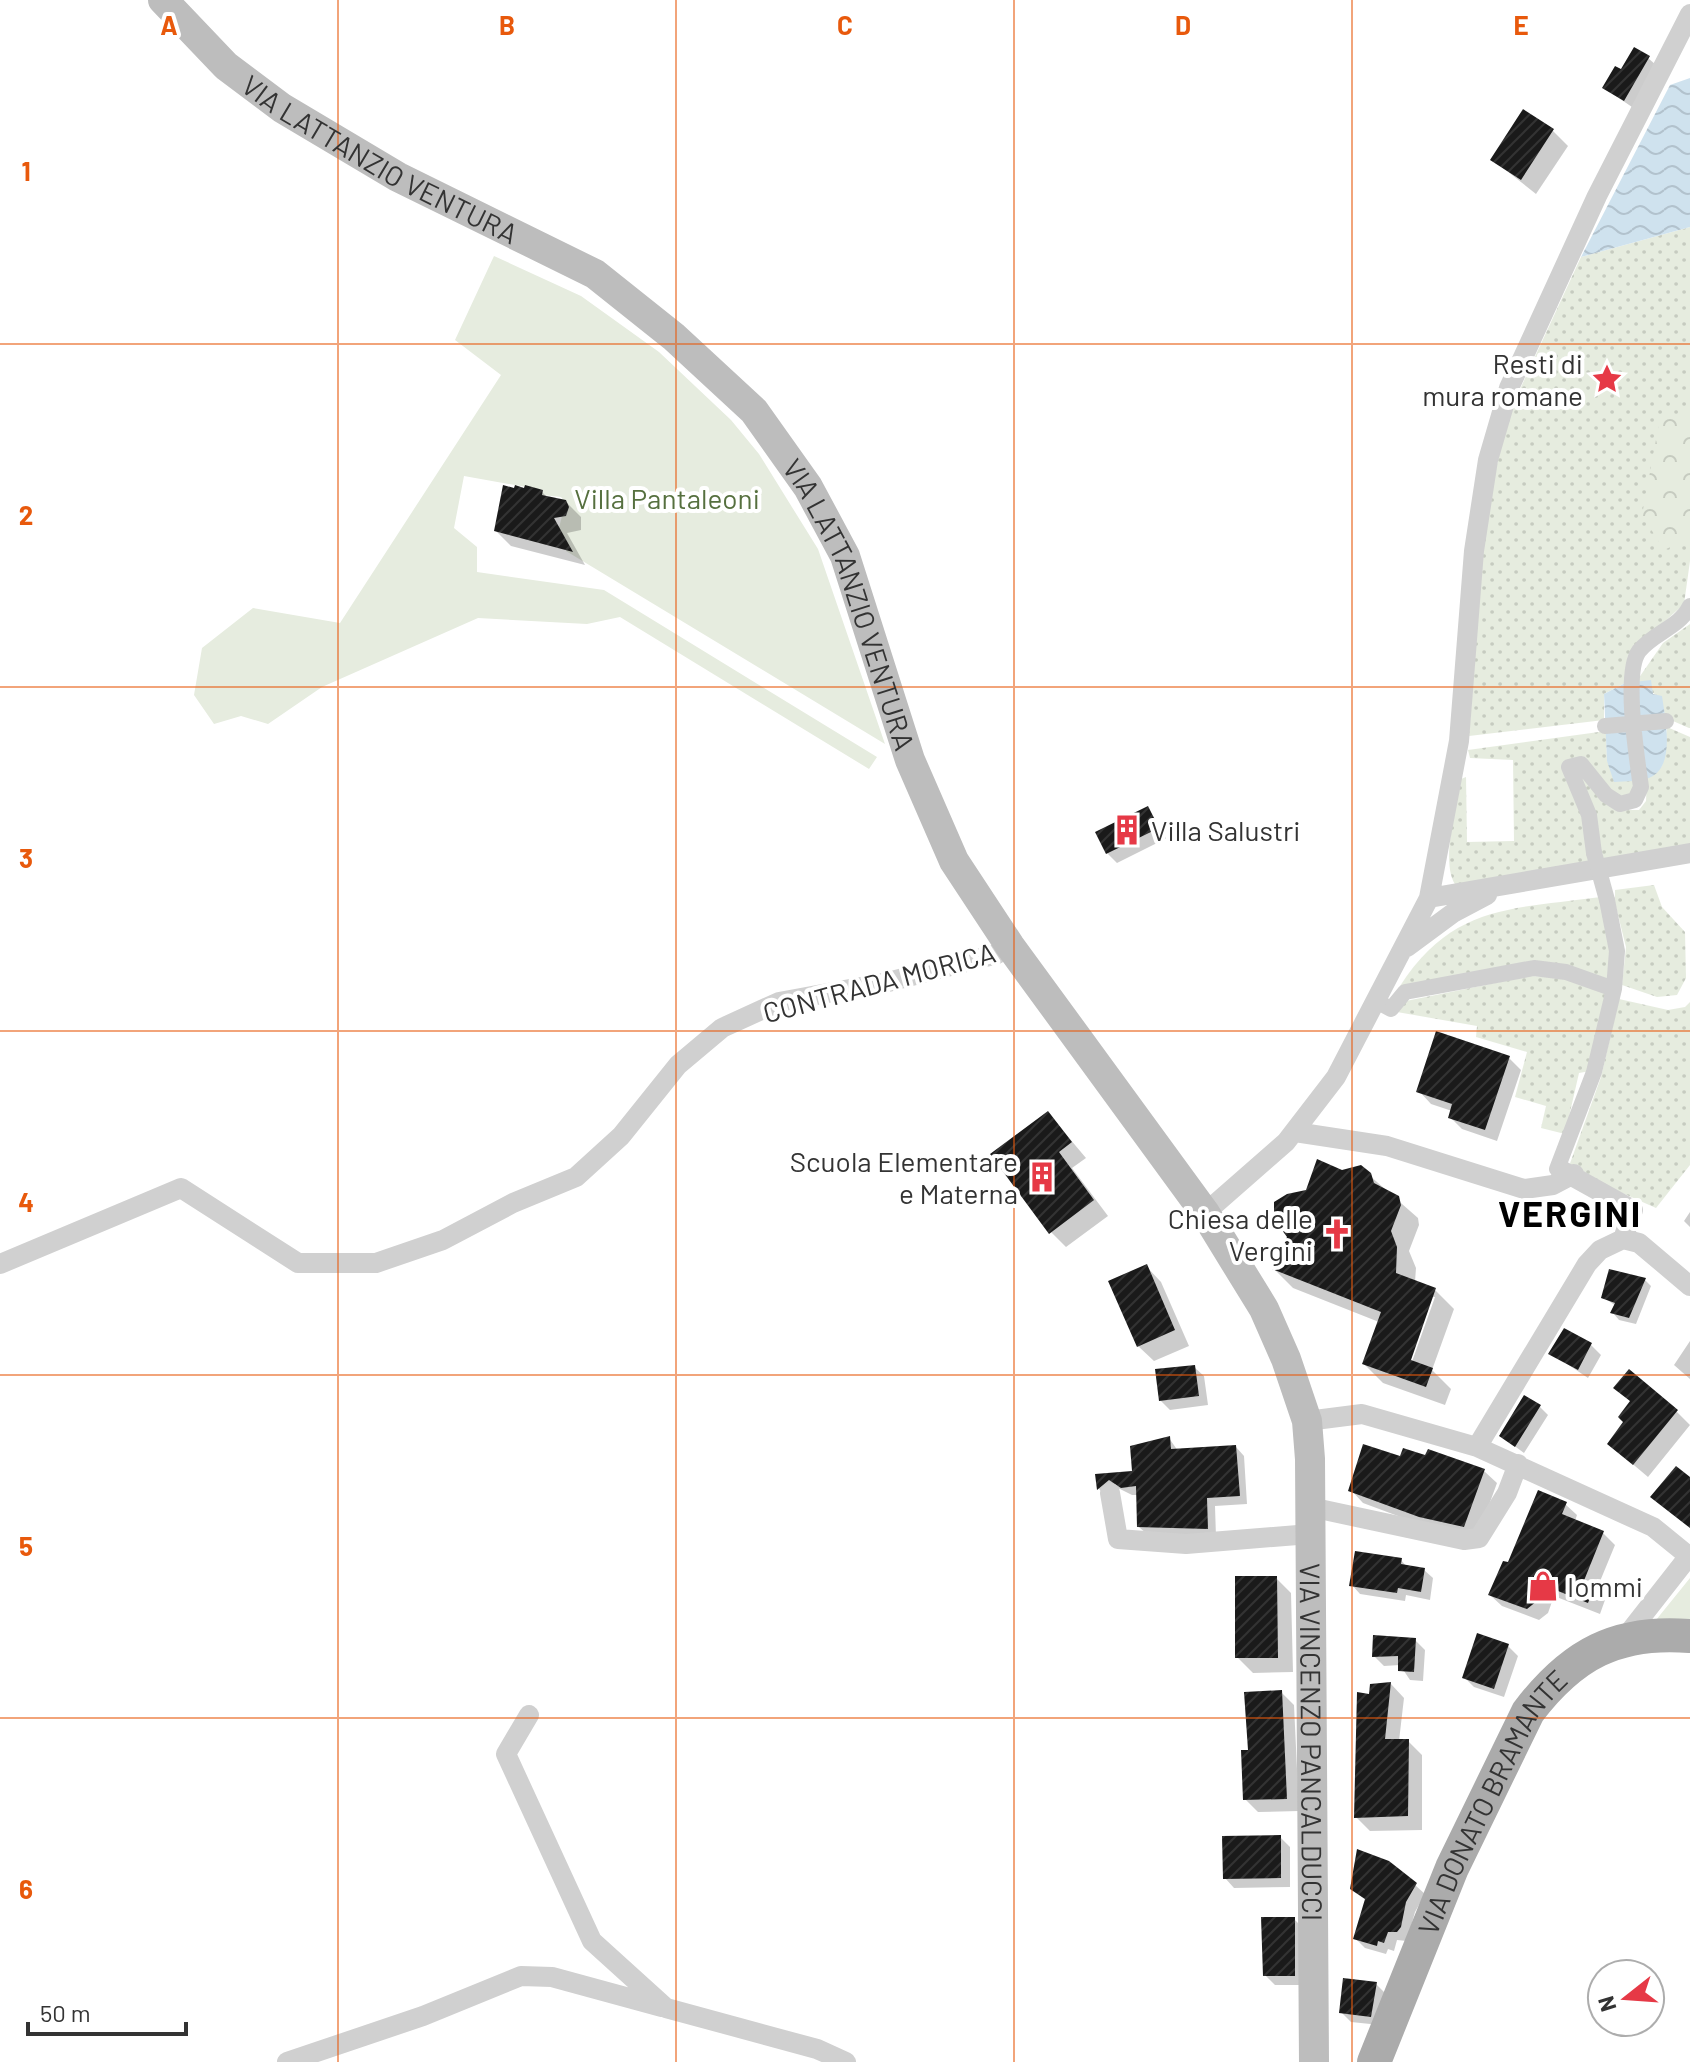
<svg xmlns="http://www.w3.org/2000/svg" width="1690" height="2062" viewBox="0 0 1690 2062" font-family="Barlow,sans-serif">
  <defs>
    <pattern id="grass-dots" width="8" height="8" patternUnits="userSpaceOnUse" patternTransform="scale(2)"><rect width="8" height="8" fill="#e6ecdf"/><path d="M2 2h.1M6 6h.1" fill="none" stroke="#c6cbc0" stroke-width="1.8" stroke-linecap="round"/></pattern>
    <pattern id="park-crowns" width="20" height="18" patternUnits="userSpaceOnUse" patternTransform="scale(2)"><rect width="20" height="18" fill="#e6ecdf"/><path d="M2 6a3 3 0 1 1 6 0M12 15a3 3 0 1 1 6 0" fill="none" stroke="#c6cbc0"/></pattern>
    <pattern id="water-waves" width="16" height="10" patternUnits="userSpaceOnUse" patternTransform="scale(2)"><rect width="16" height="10" fill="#cfe2ee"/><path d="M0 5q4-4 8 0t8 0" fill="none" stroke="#b2c2cd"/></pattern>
    <pattern id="building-hatch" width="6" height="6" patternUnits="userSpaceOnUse" patternTransform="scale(2)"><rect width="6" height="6" fill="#1a1a1a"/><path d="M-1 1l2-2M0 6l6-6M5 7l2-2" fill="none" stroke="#333"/></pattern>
  </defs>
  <rect width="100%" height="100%" fill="#fff"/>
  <path fill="url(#grass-dots)" d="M 1690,227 L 1690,561 L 1684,604 L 1628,655 L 1625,683 L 1604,694 L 1604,720 L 1469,736 L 1486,511 L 1509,413 L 1581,257 Z
    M 1690,624 L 1690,728 L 1689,728 L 1666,718 L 1658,696 L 1636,682 L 1663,643 Z
    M 1667,727 L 1690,737 L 1690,845 L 1602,862 L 1573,769 L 1618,810 L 1639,810 L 1646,801 L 1647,778 L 1662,766 Z
    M 1606,731 L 1607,761 L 1634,780 L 1636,793 L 1624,800 L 1563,766 L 1582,816 L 1591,865 L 1457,887 C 1439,866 1457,806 1461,779 L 1466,777 L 1467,842 L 1514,841 L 1513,760 L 1470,758 L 1468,750 Z
    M 1654,885 L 1662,907 L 1685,932 L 1686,978 L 1677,995 L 1657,997 L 1622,985 L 1626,947 L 1615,903 L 1615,890 Z
    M 1601,897 L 1614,950 L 1610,985 L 1569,967 L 1400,986 C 1453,904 1513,909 1601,897 Z
    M 1530,976 L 1566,977 L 1606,993 L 1590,1071 L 1579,1073 L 1565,1134 L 1541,1128 L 1546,1106 L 1515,1097 L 1527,1052 L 1476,1037 L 1477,1026 L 1397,1012 L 1406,1001 Z
    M 1619,999 L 1668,1010 L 1685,1007 L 1690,1002 L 1690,1165 L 1656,1208 L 1568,1169 L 1601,1077 Z"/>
  <path fill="url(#park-crowns)" d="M 1690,413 L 1690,538 L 1664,550 L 1642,515 L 1660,418 Z"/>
  <path fill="#e6ecdf" d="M 494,256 L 581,296 L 659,352 L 731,420 L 759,454 L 818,549 L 885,744 L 566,551 L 567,541 L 558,532 L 562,516 L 566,515 L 569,507 L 561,497 L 542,495 L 543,490 L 464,476 L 454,528 L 477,547 L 477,572 L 604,590 L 877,757 L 869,769 L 620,617 L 587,624 L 478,618 L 322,687 L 268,724 L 241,716 L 214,724 L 194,695 L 202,648 L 253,608 L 340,623 L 501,375 L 455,340 Z
    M 1690,1578 L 1690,1623 L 1656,1620 Z"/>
  <path fill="url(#water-waves)" d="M 1690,78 L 1690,227 L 1581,257 L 1670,85 Z
    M 1651,680 L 1653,694 L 1662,696 C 1665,717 1675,763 1653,776 C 1643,782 1625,781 1614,782 L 1607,761 L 1604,694 L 1625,683 Z"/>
  <path fill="#0003" fill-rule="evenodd" d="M 1648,58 L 1656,65 L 1632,107 L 1604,88 L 1621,72 Z
    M 1552,130 L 1568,146 L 1536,194 L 1493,160 Z
    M 515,491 L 542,492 L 548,498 L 566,502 L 581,517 L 581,530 L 567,533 L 585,565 L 511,546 L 496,531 Z
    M 1148,808 L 1167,838 L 1117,863 L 1107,853 Z
    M 1509,1058 L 1521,1070 L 1497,1141 L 1462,1129 L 1450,1117 L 1452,1111 L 1431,1104 L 1419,1091 Z
    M 1048,1113 L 1086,1158 L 1072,1168 L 1108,1216 L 1066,1247 L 1051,1232 Z
    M 1341,1172 L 1369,1175 L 1418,1218 L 1419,1225 L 1409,1251 L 1416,1268 L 1415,1282 L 1435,1290 L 1454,1309 L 1432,1370 L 1451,1389 L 1445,1405 L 1383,1383 L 1364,1364 L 1379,1322 L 1293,1288 L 1274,1269 L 1307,1192 ZM 1431,1297 L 1435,1297 L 1409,1370 L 1405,1369 Z
    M 1690,1212 L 1690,1227 L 1684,1221 Z
    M 1146,1266 L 1161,1282 L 1189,1346 L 1154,1361 L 1138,1346 Z
    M 1645,1280 L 1651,1286 L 1636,1324 L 1619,1320 L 1613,1313 L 1616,1306 L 1603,1297 Z
    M 1564,1331 L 1591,1345 L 1601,1355 L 1588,1378 L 1551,1353 Z
    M 1690,1341 L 1690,1379 L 1674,1365 Z
    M 1194,1367 L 1204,1376 L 1208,1405 L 1170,1410 L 1160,1400 Z
    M 1616,1387 L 1676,1411 L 1690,1425 L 1648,1477 L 1609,1444 L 1625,1422 L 1632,1403 Z
    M 1540,1407 L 1548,1415 L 1524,1453 L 1501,1436 Z
    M 1169,1438 L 1178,1451 L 1236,1447 L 1244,1456 L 1247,1504 L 1215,1506 L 1216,1537 L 1148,1535 L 1139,1527 L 1139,1495 L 1132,1495 L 1118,1488 L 1107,1497 L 1099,1489 L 1098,1475 L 1134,1472 Z
    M 1401,1459 L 1484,1471 L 1497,1483 L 1477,1538 L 1433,1529 L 1363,1503 L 1351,1490 Z
    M 1565,1504 L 1577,1515 L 1575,1521 L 1603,1533 L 1615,1545 L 1596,1591 L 1605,1600 L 1600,1614 L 1554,1596 L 1548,1613 L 1539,1620 L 1502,1606 L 1490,1595 L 1509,1565 Z
    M 1401,1560 L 1407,1567 L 1424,1570 L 1433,1578 L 1430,1600 L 1406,1595 L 1405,1601 L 1360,1594 L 1352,1585 Z
    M 1276,1578 L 1291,1593 L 1293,1672 L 1253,1673 L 1237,1657 Z
    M 1415,1640 L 1425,1650 L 1423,1681 L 1410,1680 L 1400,1665 L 1384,1666 L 1374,1656 Z
    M 1508,1646 L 1518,1656 L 1504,1697 L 1474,1687 L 1464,1677 Z
    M 1391,1684 L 1404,1698 L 1399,1741 L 1408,1741 L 1422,1755 L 1422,1830 L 1370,1831 L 1356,1817 Z
    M 1281,1692 L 1294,1705 L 1299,1811 L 1258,1812 L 1245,1799 L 1250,1752 Z
    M 1280,1837 L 1290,1847 L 1290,1887 L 1234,1888 L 1225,1878 Z
    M 1415,1885 L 1425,1894 L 1415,1912 L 1407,1941 L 1397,1940 L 1394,1951 L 1388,1949 L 1386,1954 L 1365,1948 L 1355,1938 L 1367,1901 L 1352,1889 Z
    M 1294,1919 L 1304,1929 L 1304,1985 L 1275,1985 L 1265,1975 Z
    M 1376,1984 L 1386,1994 L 1380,2025 L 1351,2022 L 1341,2012 Z"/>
  <path fill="url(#building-hatch)" d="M 1634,47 L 1650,56 L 1624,101 L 1602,88 L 1615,66 L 1621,69 Z
    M 1523,109 L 1554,129 L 1521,180 L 1490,160 Z
    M 503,485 L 514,488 L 515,485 L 524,488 L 525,485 L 543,490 L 542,495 L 566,500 L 569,507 L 566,516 L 554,518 L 573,552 L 494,531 Z
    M 1148,806 L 1159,828 L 1106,854 L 1095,832 Z
    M 1436,1031 L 1510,1056 L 1485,1130 L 1448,1118 L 1452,1104 L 1416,1092 Z
    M 1048,1111 L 1072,1142 L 1059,1152 L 1094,1200 L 1049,1234 L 990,1154 Z
    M 1317,1159 L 1342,1170 L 1361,1165 L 1371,1173 L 1374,1183 L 1399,1196 L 1401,1205 L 1391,1231 L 1397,1247 L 1396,1273 L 1436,1288 L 1411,1360 L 1433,1368 L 1426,1387 L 1362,1364 L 1381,1312 L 1272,1269 L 1287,1237 L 1274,1219 L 1274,1202 L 1287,1194 L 1306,1190 Z
    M 1147,1264 L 1175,1330 L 1137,1347 L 1108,1281 Z
    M 1609,1269 L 1646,1278 L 1629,1318 L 1610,1313 L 1615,1303 L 1601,1298 Z
    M 1564,1328 L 1592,1343 L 1578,1370 L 1548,1354 Z
    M 1195,1365 L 1199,1396 L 1159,1401 L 1155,1369 Z
    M 1629,1369 L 1678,1410 L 1633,1465 L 1607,1444 L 1623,1422 L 1618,1417 L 1630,1401 L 1613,1388 Z
    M 1524,1395 L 1541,1405 L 1515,1447 L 1499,1436 Z
    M 1170,1436 L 1171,1449 L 1236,1445 L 1240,1496 L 1207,1498 L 1208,1529 L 1137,1527 L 1136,1486 L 1121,1488 L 1109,1480 L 1097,1490 L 1095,1474 L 1132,1471 L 1130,1446 Z
    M 1363,1444 L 1400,1456 L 1403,1448 L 1425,1455 L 1428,1449 L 1485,1469 L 1464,1527 L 1419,1517 L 1348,1491 Z
    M 1676,1466 L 1690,1477 L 1690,1528 L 1650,1497 Z
    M 1538,1490 L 1567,1502 L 1562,1514 L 1604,1531 L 1583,1583 L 1594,1587 L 1588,1603 L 1543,1585 L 1537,1601 L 1527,1609 L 1488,1595 L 1503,1561 L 1508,1562 Z
    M 1355,1551 L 1402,1558 L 1401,1564 L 1425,1568 L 1421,1592 L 1398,1588 L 1397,1593 L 1349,1586 Z
    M 1235,1576 L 1277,1576 L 1278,1658 L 1235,1658 Z
    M 1477,1633 L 1509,1644 L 1494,1689 L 1462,1678 Z
    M 1373,1635 L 1416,1638 L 1414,1672 L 1398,1671 L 1398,1656 L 1372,1657 Z
    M 1391,1682 L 1385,1739 L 1409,1739 L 1408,1816 L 1354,1818 L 1357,1692 L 1369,1694 L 1370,1684 Z
    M 1282,1690 L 1287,1799 L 1243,1800 L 1241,1750 L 1248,1750 L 1244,1692 Z
    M 1281,1835 L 1281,1878 L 1223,1879 L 1222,1836 Z
    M 1357,1849 L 1389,1861 L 1417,1883 L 1406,1902 L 1401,1927 L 1397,1932 L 1388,1932 L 1384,1943 L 1378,1941 L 1377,1946 L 1353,1939 L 1365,1899 L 1350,1889 Z
    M 1261,1917 L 1295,1917 L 1295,1976 L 1263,1976 Z
    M 1343,1978 L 1377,1982 L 1371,2017 L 1339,2013 Z"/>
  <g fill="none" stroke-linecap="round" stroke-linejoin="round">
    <path stroke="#d0d0d0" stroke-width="16" d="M 1605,726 L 1666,721
      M 1594,853 L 1589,815 L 1569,767 L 1581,764 L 1606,795 L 1620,804 L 1635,800 L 1641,787 C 1637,759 1623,673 1639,651 C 1653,633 1680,627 1690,606
      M 1607,900 L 1617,951 L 1614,989
      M 1378,1002 L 1391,1009 L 1405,992 L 1534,968 L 1566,972 L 1614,989 L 1594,1072 L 1557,1169"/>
    <path stroke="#d0d0d0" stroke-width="20" d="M 1429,898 L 1690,853
      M 1407,947 L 1453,913 L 1487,895
      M 1295,1132 L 1387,1146 L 1524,1189 L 1553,1185 L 1574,1174
      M 1561,1170 L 1633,1210 L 1623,1239
      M 1205,1213 L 1286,1142 L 1336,1077 L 1429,898 L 1459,741 L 1474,551 L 1488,460 L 1509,388 L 1597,196 L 1690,14
      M 0,1264 L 181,1188 L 298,1263 L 376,1263 L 443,1240 L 513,1203 L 576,1177 L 621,1136 L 678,1065 L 722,1028 L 779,1002 L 888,982 L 997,954 L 1010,946
      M 1307,1421 L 1362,1414 L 1477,1447 L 1653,1527 L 1690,1557
      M 1477,1447 L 1587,1264 L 1600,1250 L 1623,1239 L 1639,1243 L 1690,1286
      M 1110,1493 L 1118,1539 L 1186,1544 L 1310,1534
      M 1310,1507 L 1464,1540 L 1479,1538 L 1507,1493 L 1518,1464
      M 1624,1639 L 1689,1556
      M 529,1715 L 506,1754 L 592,1941 L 666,2008 L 817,2049 L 846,2062
      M 287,2062 L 423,2016 L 521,1976 L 552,1977 L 662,2007"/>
    <path stroke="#bdbdbd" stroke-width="30" id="s1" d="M 163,0 L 226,66 L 282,108 L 398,177 L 595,274 L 674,337 L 754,411 L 808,487 L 845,556 L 910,760 L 954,861 L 1010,946 L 1205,1213 L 1264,1309 L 1286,1359 L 1307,1421 L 1310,1459 L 1314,2062"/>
    <path stroke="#ababab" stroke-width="34" id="s2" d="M 1374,2062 L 1452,1868 L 1528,1712 C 1572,1654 1617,1630 1690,1636"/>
    <path stroke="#d0d0d0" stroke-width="16" d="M 1594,853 L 1607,900"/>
  </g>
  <path fill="none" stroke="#e8590c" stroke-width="2" stroke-opacity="0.55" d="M 338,0 L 338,2062M 676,0 L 676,2062M 1014,0 L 1014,2062M 1352,0 L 1352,2062M 0,344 L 1690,344M 0,687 L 1690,687M 0,1031 L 1690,1031M 0,1375 L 1690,1375M 0,1718 L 1690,1718"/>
  <defs>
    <g id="sight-bare" transform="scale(2.4)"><path d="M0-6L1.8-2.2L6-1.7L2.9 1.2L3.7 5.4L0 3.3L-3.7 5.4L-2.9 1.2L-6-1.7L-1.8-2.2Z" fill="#e63946" stroke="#fff" stroke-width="2.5" paint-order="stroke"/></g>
    <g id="building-bare" transform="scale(2.4)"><path d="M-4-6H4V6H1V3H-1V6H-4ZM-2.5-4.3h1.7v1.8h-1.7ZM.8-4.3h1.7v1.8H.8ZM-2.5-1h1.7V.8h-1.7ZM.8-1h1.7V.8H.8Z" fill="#e63946" stroke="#fff" stroke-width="2.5" paint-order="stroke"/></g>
    <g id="church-bare" transform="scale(2.4)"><path d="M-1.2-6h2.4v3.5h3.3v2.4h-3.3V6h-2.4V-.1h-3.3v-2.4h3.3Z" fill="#e63946" stroke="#fff" stroke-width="2.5" paint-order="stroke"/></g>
    <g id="shop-bare" transform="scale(2.4)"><path d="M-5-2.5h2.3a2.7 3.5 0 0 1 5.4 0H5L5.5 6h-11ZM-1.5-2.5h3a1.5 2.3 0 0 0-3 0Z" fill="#e63946" stroke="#fff" stroke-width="2.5" paint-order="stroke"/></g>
  </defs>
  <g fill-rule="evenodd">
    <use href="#sight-bare" x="1607" y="379"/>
    <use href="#building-bare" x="1127" y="830"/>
    <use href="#building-bare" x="1042" y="1177"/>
    <use href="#church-bare" x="1337" y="1234"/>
    <use href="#shop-bare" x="1543" y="1586"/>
  </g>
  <g text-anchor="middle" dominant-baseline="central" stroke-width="8" stroke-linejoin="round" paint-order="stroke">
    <g font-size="28" fill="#333" stroke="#fff">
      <text stroke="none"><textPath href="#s1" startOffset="272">VIA LATTANZIO VENTURA</textPath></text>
      <text stroke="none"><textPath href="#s1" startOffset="944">VIA LATTANZIO VENTURA</textPath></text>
      <text transform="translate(879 982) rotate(-15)">CONTRADA MORICA</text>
      <text stroke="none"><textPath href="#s1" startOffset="2208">VIA VINCENZO PANCALDUCCI</textPath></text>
      <text stroke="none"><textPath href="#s2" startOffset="286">VIA DONATO BRAMANTE</textPath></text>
    </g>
    <g font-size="28" fill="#333" stroke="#fff" text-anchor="end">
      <text x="1583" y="363">Resti di<tspan x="1583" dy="32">mura romane</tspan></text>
      <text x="1151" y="830" text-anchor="start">Villa Salustri</text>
      <text x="1018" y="1161">Scuola Elementare<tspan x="1018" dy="32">e Materna</tspan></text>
      <text x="1313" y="1218">Chiesa delle<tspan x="1313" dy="32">Vergini</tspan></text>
      <text x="1567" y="1586" text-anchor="start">Iommi</text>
    </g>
    <g font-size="28" fill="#56703f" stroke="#fff">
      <text x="667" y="498">Villa Pantaleoni</text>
    </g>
    <g font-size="36" font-weight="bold" letter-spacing="2" fill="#000" stroke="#fff">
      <text x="1570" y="1212">VERGINI</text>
    </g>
  </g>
  <g font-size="26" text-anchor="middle" font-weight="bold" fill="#e8590c" stroke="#fff" stroke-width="8" stroke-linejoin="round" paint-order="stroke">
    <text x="169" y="35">A</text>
    <text x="507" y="35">B</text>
    <text x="845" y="35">C</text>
    <text x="1183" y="35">D</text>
    <text x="1521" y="35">E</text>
    <text x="26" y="181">1</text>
    <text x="26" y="525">2</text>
    <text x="26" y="868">3</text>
    <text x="26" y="1212">4</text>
    <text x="26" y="1556">5</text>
    <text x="26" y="1899">6</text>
  </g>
  <g transform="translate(1626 1998) rotate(253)"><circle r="38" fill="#ffffff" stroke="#adadad" stroke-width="2"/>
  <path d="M0-6L14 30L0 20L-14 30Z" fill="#e63946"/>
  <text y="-12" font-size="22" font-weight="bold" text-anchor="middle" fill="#333333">N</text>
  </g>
  <path d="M28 2022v12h158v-12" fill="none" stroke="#333333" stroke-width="4"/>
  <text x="40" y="2022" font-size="24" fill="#333333" stroke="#ffffff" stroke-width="6" paint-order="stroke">50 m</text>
</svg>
